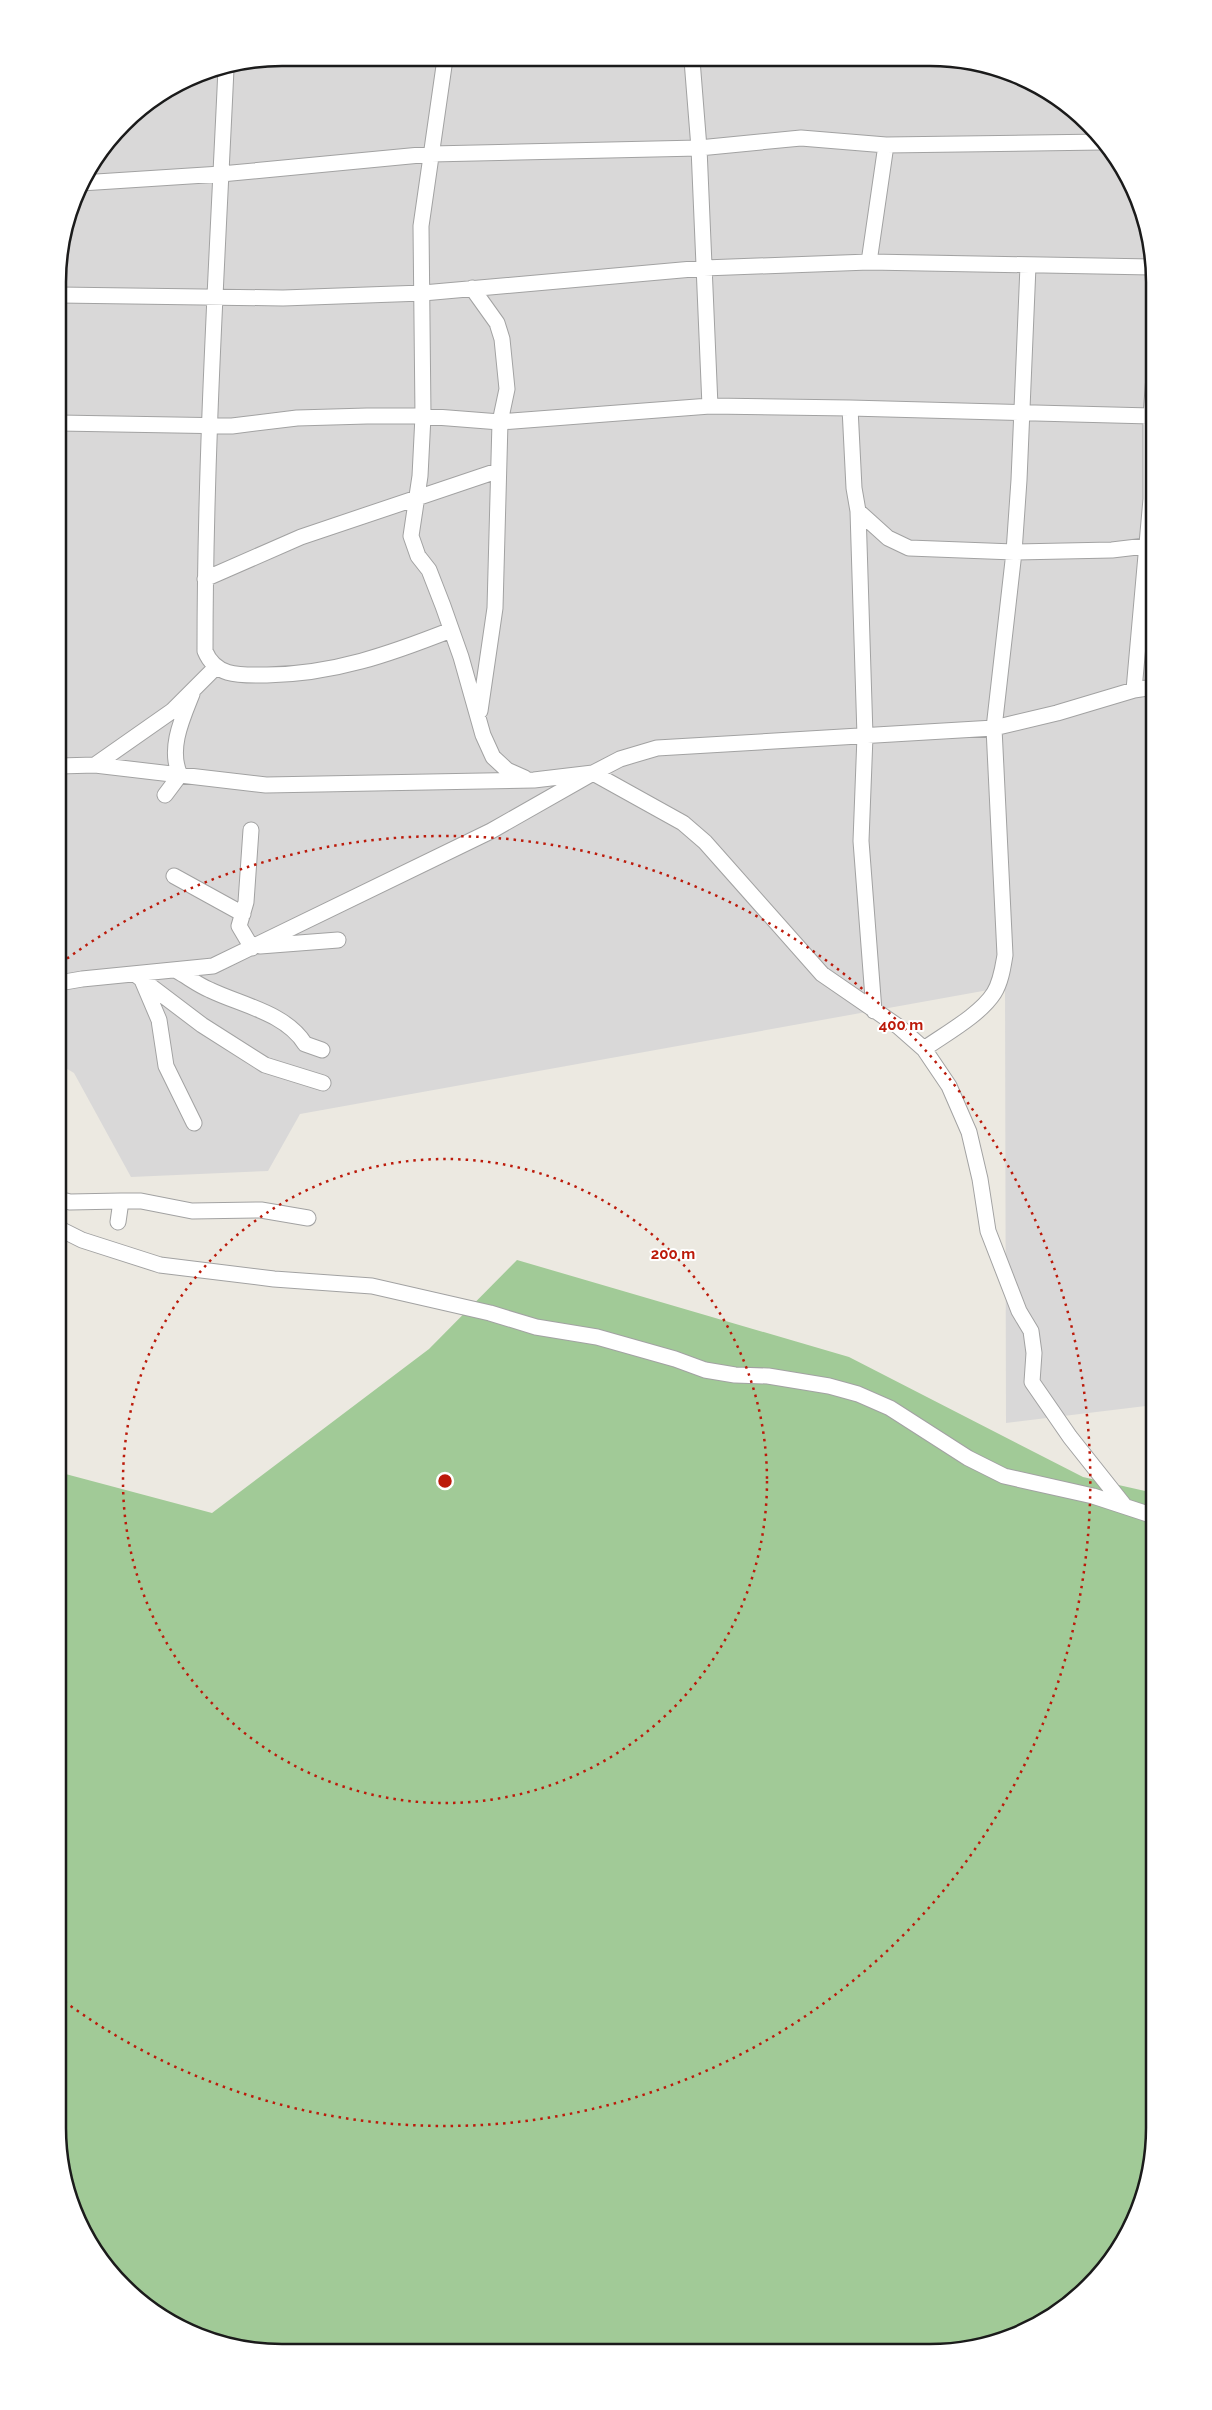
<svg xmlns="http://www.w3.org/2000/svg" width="1212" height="2410" viewBox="0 0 1212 2410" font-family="Raleway,sans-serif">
  <rect width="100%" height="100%" fill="#ece9e1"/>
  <path fill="#d9d8d8" d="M 282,58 L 973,62 L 1029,81 L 1078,113 L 1117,158 L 1143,210 L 1154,282 L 1154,1405 L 1006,1423 L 1005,987 L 300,1114 L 268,1171 L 131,1177 L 74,1073 L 59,1064 L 59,253 L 81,183 L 134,113 L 196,74 Z"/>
  <path fill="#a1ca97" d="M 517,1260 L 849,1357 L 1083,1477 L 1154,1493 L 1154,2143 L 1138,2214 L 1108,2265 L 1055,2314 L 1002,2341 L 930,2352 L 253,2351 L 183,2329 L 134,2297 L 95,2252 L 69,2200 L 58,2128 L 58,1472 L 212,1513 L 429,1349 Z"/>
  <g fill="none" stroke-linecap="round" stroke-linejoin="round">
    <g stroke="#a2a2a2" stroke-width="17">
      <path id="minor" d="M 445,59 L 421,226 L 423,416 L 420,476 L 411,536 L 418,556 L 429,570 L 443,606 L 461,657 L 483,735 L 493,757 L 507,770 L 525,778
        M 692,60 L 699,148 L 710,406
        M 226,69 C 217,263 205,456 205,651 C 216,678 242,675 267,675 C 334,674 390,654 451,630
        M 81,183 L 221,174 L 431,154 L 699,148 L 801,138 L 886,145 L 1103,142
        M 869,262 L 886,145
        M 472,288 L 497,323 L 502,339 L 507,389 L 500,422 L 495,608 L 480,711
        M 59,295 L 283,298 L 423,293 L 704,268 L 869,262 L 1152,267
        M 850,408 L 854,488 L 858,511 L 865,736 L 861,841 L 874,1011
        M 59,423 L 232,426 L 297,418 L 367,416 L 423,416 L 500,422 L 710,406 L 850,408 L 1151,416
        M 858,511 L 888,538 L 909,548 L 1014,552 L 1112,550 L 1154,545
        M 205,579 L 301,537 L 497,471
        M 1134,690 L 1151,499 L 1151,416 L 1154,376
        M 95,765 L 172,711 L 216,667
        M 59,766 L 95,765 L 266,785 L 534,780 L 593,773 L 620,759 L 657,748 L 994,728 L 1057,713 L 1134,690 L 1154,687
        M 165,795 L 180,775 C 168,749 182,719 192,694
        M 251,830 L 246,902 L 239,926 L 252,948
        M 174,876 L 243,914
        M 260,946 L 338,940
        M 177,971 C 188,977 198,985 210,990 C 241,1005 286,1013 305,1044 L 322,1050
        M 136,975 L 202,1025 L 265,1065 L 323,1083
        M 142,980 L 159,1020 L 166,1066 L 194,1123
        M 59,983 L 82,979 L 213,966 L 491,831 L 593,773 L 683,823 L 705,842 L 822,974 L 899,1027 L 924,1049 L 949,1086 L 969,1132 L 980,1179 L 988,1231 L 1019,1311 L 1031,1331 L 1034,1353 L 1032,1382 L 1070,1437 L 1124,1505
        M 924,1049 C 945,1034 980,1015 994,993 C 1001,982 1003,967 1005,955 L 994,728 L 1014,552 L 1019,480 L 1028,266
        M 58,1199 L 70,1202 L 121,1201
        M 118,1222 L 121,1201 L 141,1201 L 192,1211 L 261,1210 L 308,1218
        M 58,1228 L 82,1240 L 160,1265 L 274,1279 L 372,1286 L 490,1313 L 536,1327 L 597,1337 L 675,1359 L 705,1370 L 735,1375 L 768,1376 L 829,1386 L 858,1394 L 890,1408 L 968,1458 L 1004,1476 L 1093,1496 L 1154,1516"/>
    </g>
    <use href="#minor" stroke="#fff" stroke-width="15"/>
  </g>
  <g fill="none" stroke="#bc1a0a" stroke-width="2.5" stroke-dasharray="2.5 5">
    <circle cx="445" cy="1481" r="322"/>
    <path d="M61 963A645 645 0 1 1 61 1999"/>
  </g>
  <path d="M0 0H1212V2410H0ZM282 66H930A216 216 0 0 1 1146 282V2128A216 216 0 0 1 930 2344H282A216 216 0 0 1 66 2128V282A216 216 0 0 1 282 66Z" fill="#fff" fill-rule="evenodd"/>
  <path fill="none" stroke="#1b1b1b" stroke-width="2.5" d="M282 66H930A216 216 0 0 1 1146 282V2128A216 216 0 0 1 930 2344H282A216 216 0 0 1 66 2128V282A216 216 0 0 1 282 66Z"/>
  <circle cx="445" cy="1481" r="8" fill="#bc1a0a" stroke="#fff" stroke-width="2.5"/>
  <g font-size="15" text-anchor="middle" font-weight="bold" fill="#bc1a0a" stroke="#fff" stroke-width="4" stroke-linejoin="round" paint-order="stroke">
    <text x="901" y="1030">400 m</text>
    <text x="673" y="1259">200 m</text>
  </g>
</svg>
